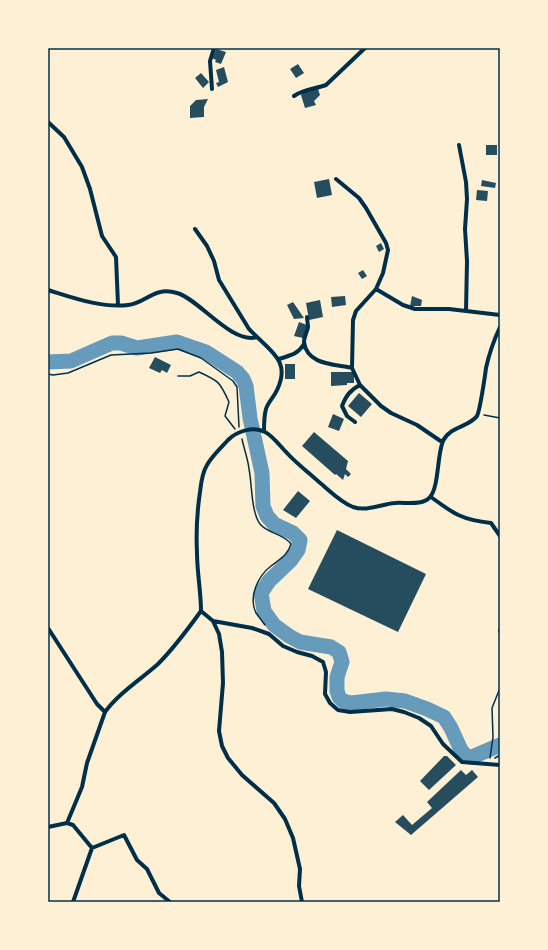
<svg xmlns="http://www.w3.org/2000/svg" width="548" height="950" viewBox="0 0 548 950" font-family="Jost,sans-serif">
  <rect width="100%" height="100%" fill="#fdf0d5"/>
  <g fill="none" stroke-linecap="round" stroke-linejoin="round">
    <path stroke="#669bbc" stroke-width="15" d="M 48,362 L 71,361 L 112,343 L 121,343 L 137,348 L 177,342 L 206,352 L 237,372 L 243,379 L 246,386 L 250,418 L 262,473 L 263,506 L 267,516 L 274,524 L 293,533 L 300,540 L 298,550 L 291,560 L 269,581 L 261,593 L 264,611 L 274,625 L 289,636 L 300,642 L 331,647 L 339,652 L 342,662 L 337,677 L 337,691 L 339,697 L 343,701 L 351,703 L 386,699 L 405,701 L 427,709 L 444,717 L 451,728 L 461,750 L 466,756 L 472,757 L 500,745"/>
  </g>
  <path fill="#264d5e" d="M 216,49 L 226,52 L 221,64 L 215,62 L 216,60 L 212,58 Z
    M 298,64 L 304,73 L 296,78 L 290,69 Z
    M 224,67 L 228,82 L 218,87 L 216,83 L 219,82 L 216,70 Z
    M 201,73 L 209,82 L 203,88 L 195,78 Z
    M 318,89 L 320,95 L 314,101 L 316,105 L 305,108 L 301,95 L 306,91 Z
    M 208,99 L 204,107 L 204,117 L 190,118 L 190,106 L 196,100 Z
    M 486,145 L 497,145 L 497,155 L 486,155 Z
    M 329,179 L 332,195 L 317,198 L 314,182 Z
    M 482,180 L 496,183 L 495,188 L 481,186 Z
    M 477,190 L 488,191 L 487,201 L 476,200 Z
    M 381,243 L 384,249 L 379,252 L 376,246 Z
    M 363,270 L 367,276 L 362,279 L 358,273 Z
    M 345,296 L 346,305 L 332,307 L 331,297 Z
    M 412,296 L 422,300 L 421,306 L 410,306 Z
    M 320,300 L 323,317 L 309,320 L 306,303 Z
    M 293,302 L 304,318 L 294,319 L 287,305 Z
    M 299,322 L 307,325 L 303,338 L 294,336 Z
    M 155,357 L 171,365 L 167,373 L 162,370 L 160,373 L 149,368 Z
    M 285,364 L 295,364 L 295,379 L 285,379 Z
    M 331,372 L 354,372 L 354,383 L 347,383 L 347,385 L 331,386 Z
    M 359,393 L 372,404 L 361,417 L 348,406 Z
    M 333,414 L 344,419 L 339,431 L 328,427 Z
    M 314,432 L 348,461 L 346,469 L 351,474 L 348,477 L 345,474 L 343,480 L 336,474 L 335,475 L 302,446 Z
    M 298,491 L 310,501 L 296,518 L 283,510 Z
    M 337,530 L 426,574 L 398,632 L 308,589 Z
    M 444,756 L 447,756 L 456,765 L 429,790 L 420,781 Z
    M 461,770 L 466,775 L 472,770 L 478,777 L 411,835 L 395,822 L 403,815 L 412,825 L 432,808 L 427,802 Z"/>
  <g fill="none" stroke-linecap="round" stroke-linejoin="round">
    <path stroke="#003049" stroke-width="1.5" d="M 48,374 L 53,375 L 68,373 L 111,355 L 151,353 L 178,349 L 201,358 L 233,381 L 237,387 L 239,427
      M 178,376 L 190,376 L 199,372 C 219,381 220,382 229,402 L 225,416 L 235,429
      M 484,415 L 500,418
      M 242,439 C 244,449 248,459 249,469 C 252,483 251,512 260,524 C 268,534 283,533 291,544 C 288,555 280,559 271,566 C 258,576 248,597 256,613 C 259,617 262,621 265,625
      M 490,758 L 493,737 L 492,708 L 500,688
      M 495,758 L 500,755"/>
    <path stroke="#003049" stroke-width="4" d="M 212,89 L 210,61 L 214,48
      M 294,96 C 304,89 315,89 326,85 L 365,48
      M 48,122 L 64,137 L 82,167 L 90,189 L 102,236 L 116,257 L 118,305
      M 459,145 L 466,182 L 467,199 L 465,229 L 467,261 L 466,311 L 500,315
      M 336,179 L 359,198 L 366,208 L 386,243 L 388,250 L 383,273 L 376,289 L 356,311 L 353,320 L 352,368 L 360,385 L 381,406 L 391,413 L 417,425 L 442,442
      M 195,229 L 207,246 L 214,261 L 219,280 L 249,329 L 257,337
      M 376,289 L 403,305 L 415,309 L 449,309 L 466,311
      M 48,290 C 74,298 101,308 128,305 C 146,303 154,286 177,293 C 199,299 232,345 257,337 C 274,353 290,364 277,390 C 274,397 268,402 266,409 C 264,416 264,424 264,431
      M 307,317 C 307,320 308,324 308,327 C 307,332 304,337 304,342 C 307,365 334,364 352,368
      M 279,359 C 291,355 297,355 304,344
      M 355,422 L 347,416 L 342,406 C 346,396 350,390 360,385
      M 431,497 C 454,514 462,520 491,523 L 500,536
      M 201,611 L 213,621 L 252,628 L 269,634 L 283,646 L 297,652 L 312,656 L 323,662 L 326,672 L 325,694 L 330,703 L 338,710 L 350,712 L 392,709 L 404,712 L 419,718 L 431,726 L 443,744 L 462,762 L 500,765
      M 213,621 L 219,634 L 222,652 L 223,683 L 219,731 L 222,746 L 228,758 L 242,775 L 274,803 L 285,819 L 293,838 L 300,869 L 299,886 L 302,902
      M 48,628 L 97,704 L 105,712
      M 500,630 L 500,631
      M 67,823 L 73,825 L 92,848 L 73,902
      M 48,827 L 67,823 L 82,787 L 87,763 L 105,712 C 119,693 140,680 158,664 C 174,648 188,629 201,611 C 201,592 197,572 197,553 C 196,533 197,512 200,492 C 201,483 202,473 207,465 C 212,456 221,448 228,440 C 237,431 253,426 265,432 C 273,436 280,446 287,453 C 296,463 308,472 319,482 C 329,490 340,502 353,507 C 367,512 381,504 395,503 C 405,502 423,506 430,497 C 439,487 437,455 443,441 C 449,427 469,427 477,416 C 480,410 485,376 486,368 C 489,354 494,340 500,327
      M 92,848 L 124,835 L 137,860 L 147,869 L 159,893 L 170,902"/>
  </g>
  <rect width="548" height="950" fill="none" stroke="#fdf0d5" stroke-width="98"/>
  <rect x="49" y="49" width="450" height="852" fill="none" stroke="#003049" stroke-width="1.5"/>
</svg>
